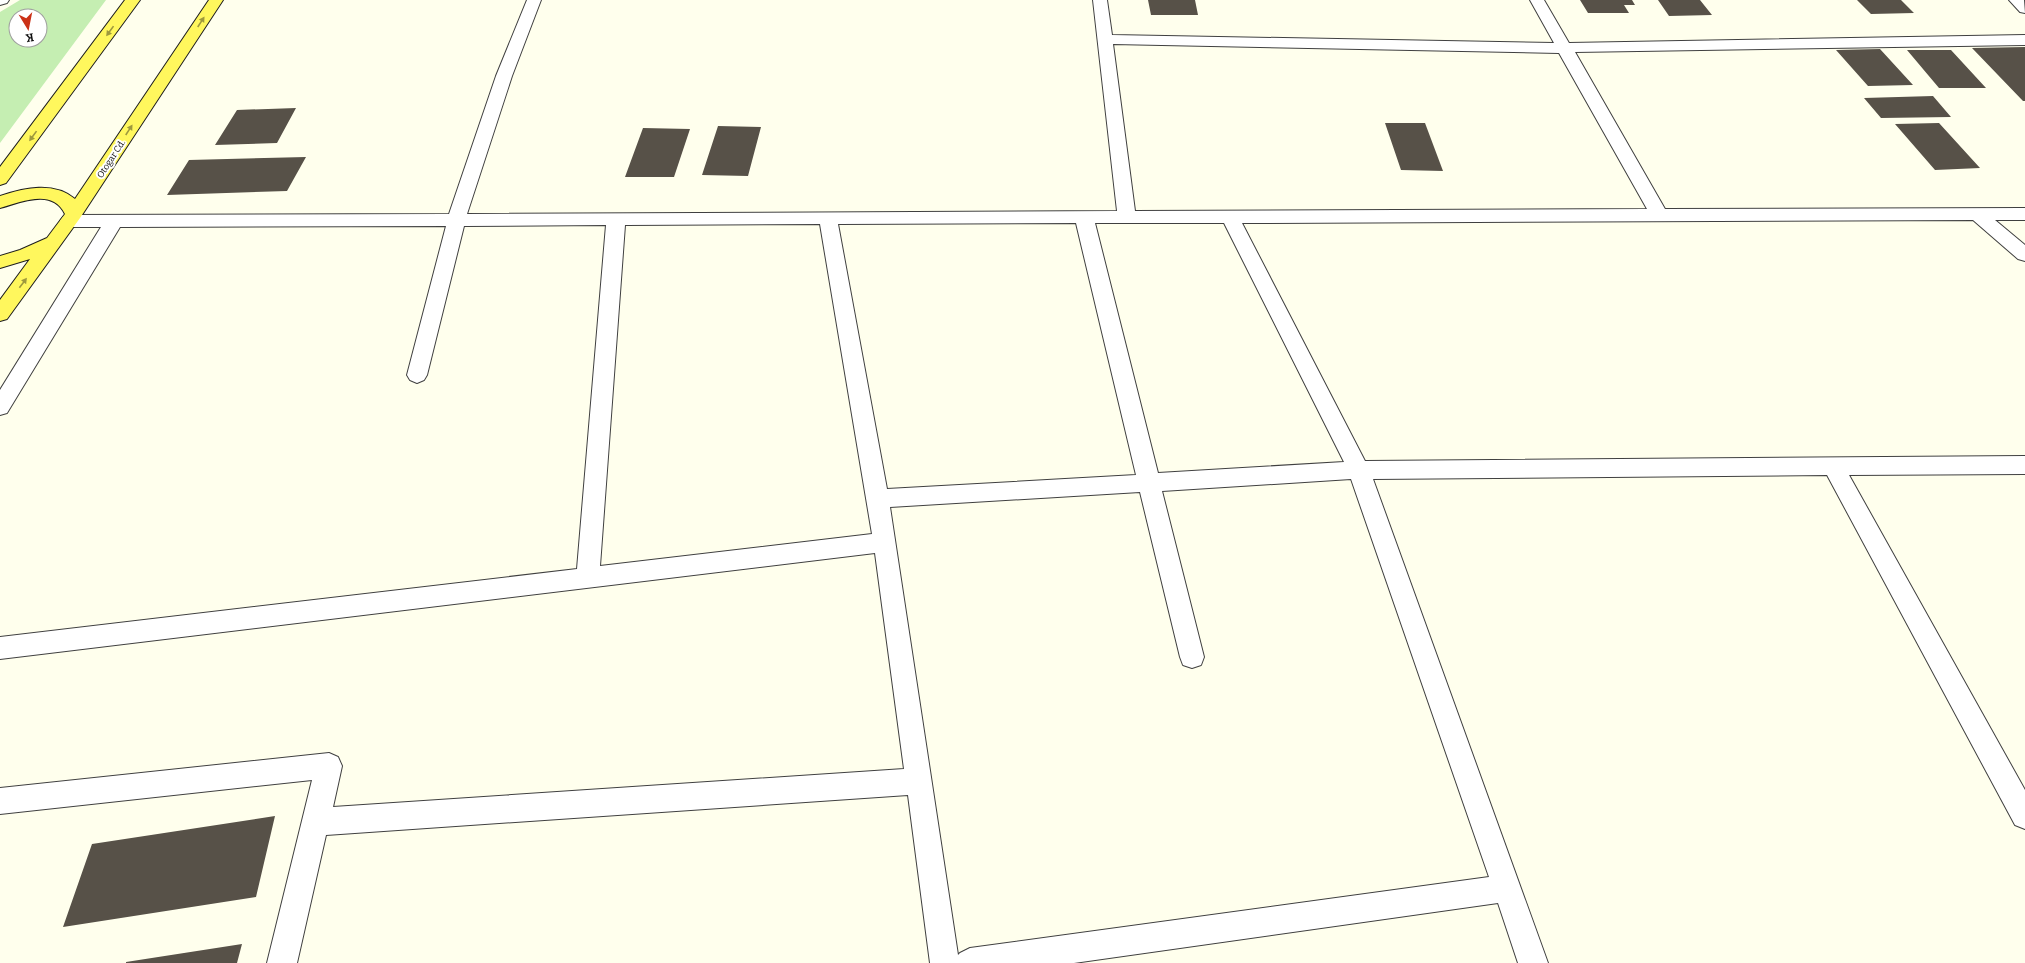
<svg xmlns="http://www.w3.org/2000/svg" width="2025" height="963" viewBox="0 0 2025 963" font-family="Bitter,serif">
  <rect width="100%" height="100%" fill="#ffffed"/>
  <path fill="#c5eeb2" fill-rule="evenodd" d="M 20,0 L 106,0 L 0,143 L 0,12 ZM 16,16 L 40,16 L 40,40 L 16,40 Z"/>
  <path fill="#575148" d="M 1148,0 L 1195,0 L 1198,15 L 1151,15 Z
    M 1580,0 L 1632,0 L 1635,5 L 1624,5 L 1629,13 L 1588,13 Z
    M 1658,0 L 1700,0 L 1712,15 L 1669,16 Z
    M 1857,0 L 1901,0 L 1914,13 L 1871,14 Z
    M 2025,47 L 2025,101 L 2023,101 L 1972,48 Z
    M 1880,49 L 1913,85 L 1868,86 L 1836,50 Z
    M 1907,50 L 1951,50 L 1986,88 L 1939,88 Z
    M 1933,96 L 1951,117 L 1881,118 L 1864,98 Z
    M 296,108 L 277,143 L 215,145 L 237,110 Z
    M 1385,123 L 1425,123 L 1443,171 L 1401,170 Z
    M 1939,123 L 1980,168 L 1935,170 L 1895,124 Z
    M 718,126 L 761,127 L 748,176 L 702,175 Z
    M 643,128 L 690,129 L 674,177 L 625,177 Z
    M 306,157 L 287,191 L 167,195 L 189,160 Z
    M 275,816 L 256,897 L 63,927 L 92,844 Z
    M 242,944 L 237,963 L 126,963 L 126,962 Z"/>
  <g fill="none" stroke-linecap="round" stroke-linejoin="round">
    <g stroke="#404040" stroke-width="2">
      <path id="minor" d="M 0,0 L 9,0 L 7,3 L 0,5 Z
        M 527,0 L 541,0 L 512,76 L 467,214 L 1117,211 L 1093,0 L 1107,0 L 1112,35 L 1554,43 L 1530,0 L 1544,0 L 1569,43 L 2025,35 L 2025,45 L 1575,52 L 1665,209 L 2025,208 L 2025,220 L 1995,220 L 2025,245 L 2025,261 L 2018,259 L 1973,220 L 1242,223 L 1365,461 L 2025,456 L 2025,474 L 1849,475 L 2025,790 L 2025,829 L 2015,825 L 1827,475 L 1373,479 L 1548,963 L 1518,963 L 1498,903 L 1074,963 L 930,963 L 908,795 L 326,835 L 297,963 L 267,963 L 312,780 L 0,814 L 0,788 L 329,753 L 338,757 L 342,766 L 333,807 L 904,769 L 875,553 L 0,659 L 0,637 L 577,569 L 606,225 L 464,226 L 427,375 L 424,380 L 417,383 L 410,380 L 407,375 L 446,226 L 120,227 L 7,413 L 0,415 L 0,390 L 101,227 L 69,227 L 63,225 L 60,221 L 63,217 L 69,215 L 449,214 L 496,76 ZM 1113,44 L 1559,53 L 1647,209 L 1135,211 ZM 1076,223 L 1136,475 L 887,489 L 838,224 ZM 1095,223 L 1224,223 L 1344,462 L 1158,473 ZM 820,224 L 872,534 L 600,566 L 625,225 ZM 1351,479 L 1489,877 L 970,948 L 960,953 L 958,955 L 890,507 L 1140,492 L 1180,657 L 1183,665 L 1192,668 L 1201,665 L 1204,657 L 1162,491 Z
        M 2009,0 L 2024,0 L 2025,13 L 2020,12 Z"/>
    </g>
    <g stroke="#1e1e1e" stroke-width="2">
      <path id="major" d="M 125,0 L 140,0 L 6,183 L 0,185 L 0,167 Z
        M 209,0 L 223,0 L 80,218 L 7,319 L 0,321 L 0,300 L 30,259 L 0,268 L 0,256 L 20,250 L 47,238 L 65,214 C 52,188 22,202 0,208 L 0,196 C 24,188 54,181 75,199 Z"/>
    </g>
    <use href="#minor" fill="#fff" fill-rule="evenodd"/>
    <use href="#major" fill="#fff75d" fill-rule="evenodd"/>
  </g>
  <defs><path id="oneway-solid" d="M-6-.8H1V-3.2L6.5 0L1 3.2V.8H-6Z"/></defs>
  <g fill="#9e993d">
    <use href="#oneway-solid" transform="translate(201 22) rotate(-57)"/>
    <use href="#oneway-solid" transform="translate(110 31) rotate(126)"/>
    <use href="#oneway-solid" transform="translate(129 130) rotate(-57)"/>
    <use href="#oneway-solid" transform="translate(33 136) rotate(126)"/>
    <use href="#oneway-solid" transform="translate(23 283) rotate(-53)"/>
  </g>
  <g text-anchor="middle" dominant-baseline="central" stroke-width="4" stroke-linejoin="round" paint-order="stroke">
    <g font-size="9" fill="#0d0d0d" stroke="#fff">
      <text transform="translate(111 159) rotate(-57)">Otogar Cd.</text>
    </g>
  </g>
  <g transform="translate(28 28) rotate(170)"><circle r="19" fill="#ffffff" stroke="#9e9e9e"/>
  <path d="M0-3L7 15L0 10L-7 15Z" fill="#cb3117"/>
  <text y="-6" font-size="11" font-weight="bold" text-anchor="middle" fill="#0d0d0d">K</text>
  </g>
</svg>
